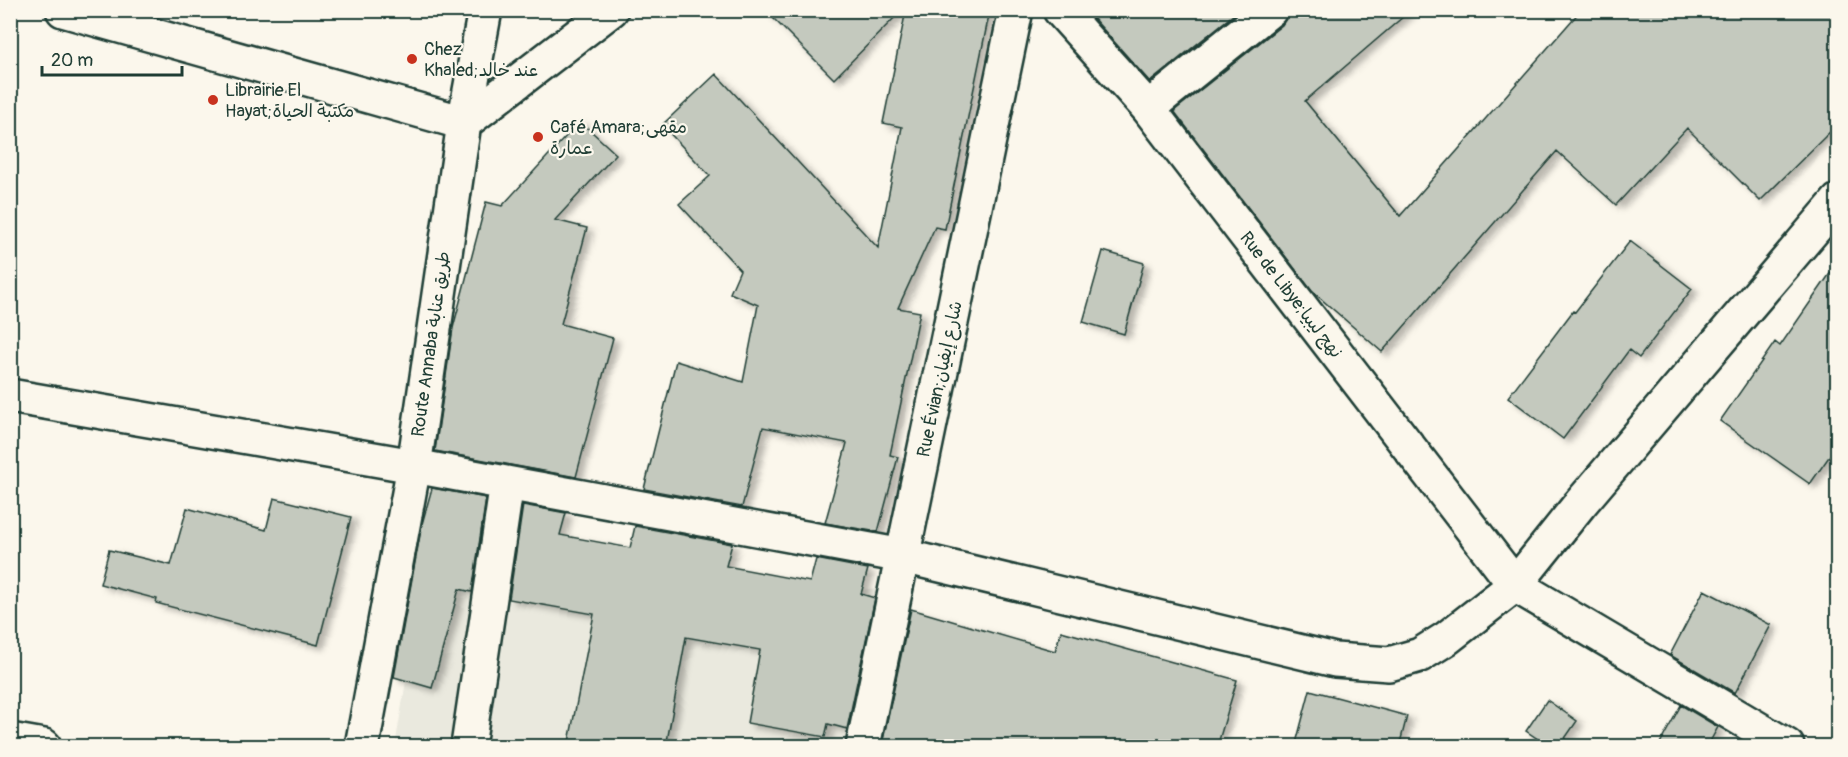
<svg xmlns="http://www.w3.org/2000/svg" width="1848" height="757" viewBox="0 0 1848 757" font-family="Pangolin,'Playpen Sans Arabic',sans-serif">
  <defs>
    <filter id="shadow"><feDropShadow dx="6" dy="4" stdDeviation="3" flood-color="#0004"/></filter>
  </defs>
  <rect width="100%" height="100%" fill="#fbf7ec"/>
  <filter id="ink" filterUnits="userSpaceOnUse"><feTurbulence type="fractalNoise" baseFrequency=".0167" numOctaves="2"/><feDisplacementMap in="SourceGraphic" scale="12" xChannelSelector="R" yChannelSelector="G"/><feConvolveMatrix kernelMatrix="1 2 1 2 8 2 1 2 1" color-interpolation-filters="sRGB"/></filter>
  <g filter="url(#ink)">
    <path fill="#eae9de" d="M 434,516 L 524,529 L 853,590 L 879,589 L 844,746 L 395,746 Z"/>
    <path fill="#c4c9be" stroke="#1f3d34" stroke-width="1.5" filter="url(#shadow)" d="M 765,10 L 902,10 L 834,79 Z
      M 906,10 L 990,10 L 945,229 L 935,227 L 898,308 L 920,312 L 890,455 L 898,457 L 878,532 L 825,523 L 847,443 L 763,427 L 742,507 L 644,489 L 676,361 L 743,382 L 758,305 L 730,293 L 740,270 L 679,204 L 710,176 L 662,125 L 716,74 L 878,248 L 902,127 L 883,123 Z
      M 1086,10 L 1239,10 L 1150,82 Z
      M 1288,10 L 1411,10 L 1305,101 L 1400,216 L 1581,10 L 1838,10 L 1838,124 L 1760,201 L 1687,128 L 1616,205 L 1557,151 L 1382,352 L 1312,291 L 1174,111 L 1282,25 L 1287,17 Z
      M 580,121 L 616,154 L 555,220 L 587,228 L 561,324 L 613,338 L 576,477 L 435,451 L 453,328 L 486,202 L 502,206 Z
      M 1630,241 L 1692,289 L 1639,358 L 1629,350 L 1563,439 L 1508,397 L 1573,311 L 1575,312 Z
      M 1103,251 L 1144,263 L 1124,334 L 1083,322 Z
      M 1838,262 L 1838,444 L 1810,484 L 1720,421 L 1775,342 L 1780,346 Z
      M 432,488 L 486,498 L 472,592 L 459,589 L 432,688 L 394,677 L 422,524 Z
      M 274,498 L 351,517 L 318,645 L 156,603 L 157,599 L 100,584 L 109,550 L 171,565 L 187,508 L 266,530 Z
      M 523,505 L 566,513 L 560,535 L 630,548 L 635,526 L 732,544 L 726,566 L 810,582 L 816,559 L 868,569 L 861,594 L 875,598 L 847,729 L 828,724 L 825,737 L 747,723 L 760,650 L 686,637 L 666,747 L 568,747 L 594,614 L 509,599 Z
      M 1704,590 L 1771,625 L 1735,693 L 1670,655 Z
      M 911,609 L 1055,651 L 1061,631 L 1237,680 L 1217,747 L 906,747 L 883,740 Z
      M 1310,690 L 1407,716 L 1399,747 L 1295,747 Z
      M 1547,700 L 1577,721 L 1559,747 L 1550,747 L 1526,731 Z
      M 1681,705 L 1718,727 L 1707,747 L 1658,747 Z"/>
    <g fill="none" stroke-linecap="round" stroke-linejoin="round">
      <g stroke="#1f3d34" stroke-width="38">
        <path id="minor" d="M 63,10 L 464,123 L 485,10
          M 1060,10 L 1148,108 L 1515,585 L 1787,746
          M 1148,108 L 1270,10
          M 10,396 L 414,466 L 903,556 L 1335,660 L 1389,664 L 1420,655 L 1447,638 L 1515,585 L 1580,504 L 1838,201
          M 10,740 L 44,746
          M 468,746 L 507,483
          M 863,746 L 1016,10"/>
      </g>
      <g stroke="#1f3d34" stroke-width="38">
        <path id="major" d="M 362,746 L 414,466 L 464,123 L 611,10"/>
      </g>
      <use href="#minor" stroke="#fbf7ec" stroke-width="33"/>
      <use href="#major" stroke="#fbf7ec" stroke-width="33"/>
    </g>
  </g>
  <g fill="#c8321e" stroke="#fbf7ec" stroke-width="2">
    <circle cx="412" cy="59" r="6"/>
    <circle cx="213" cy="100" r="6"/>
    <circle cx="538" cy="137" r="6"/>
  </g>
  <g text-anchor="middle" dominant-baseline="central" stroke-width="4.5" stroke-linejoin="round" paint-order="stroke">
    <g font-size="18" fill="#1f3d34" stroke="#fbf7ec" text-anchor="start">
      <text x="424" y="49">Chez<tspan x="424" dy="21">Khaled;عند خالد</tspan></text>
      <text x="225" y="90">Librairie El<tspan x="225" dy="21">Hayat;مكتبة الحياة</tspan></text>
      <text x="550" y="127">Café Amara;مقهى<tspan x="550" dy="21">عمارة</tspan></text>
    </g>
    <g font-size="18" fill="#1f3d34" stroke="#fbf7ec">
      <text transform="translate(1291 295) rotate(52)">Rue de Libye;نهج ليبيا</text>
      <text transform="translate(431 344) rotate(-82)">Route Annaba طريق عنابة</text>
      <text transform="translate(940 379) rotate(-78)">Rue Évian;شارع إيفيان</text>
    </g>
  </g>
  <rect width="1848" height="757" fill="none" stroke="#fbf7ec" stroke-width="36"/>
  <rect x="18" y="18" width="1812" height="721" fill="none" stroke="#1f3d34" stroke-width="2" filter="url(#ink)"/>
  <path d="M42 66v9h140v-9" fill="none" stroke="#1f3d34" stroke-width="3"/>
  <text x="51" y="66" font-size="18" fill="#1f3d34" stroke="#fbf7ec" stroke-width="4.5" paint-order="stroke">20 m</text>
</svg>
